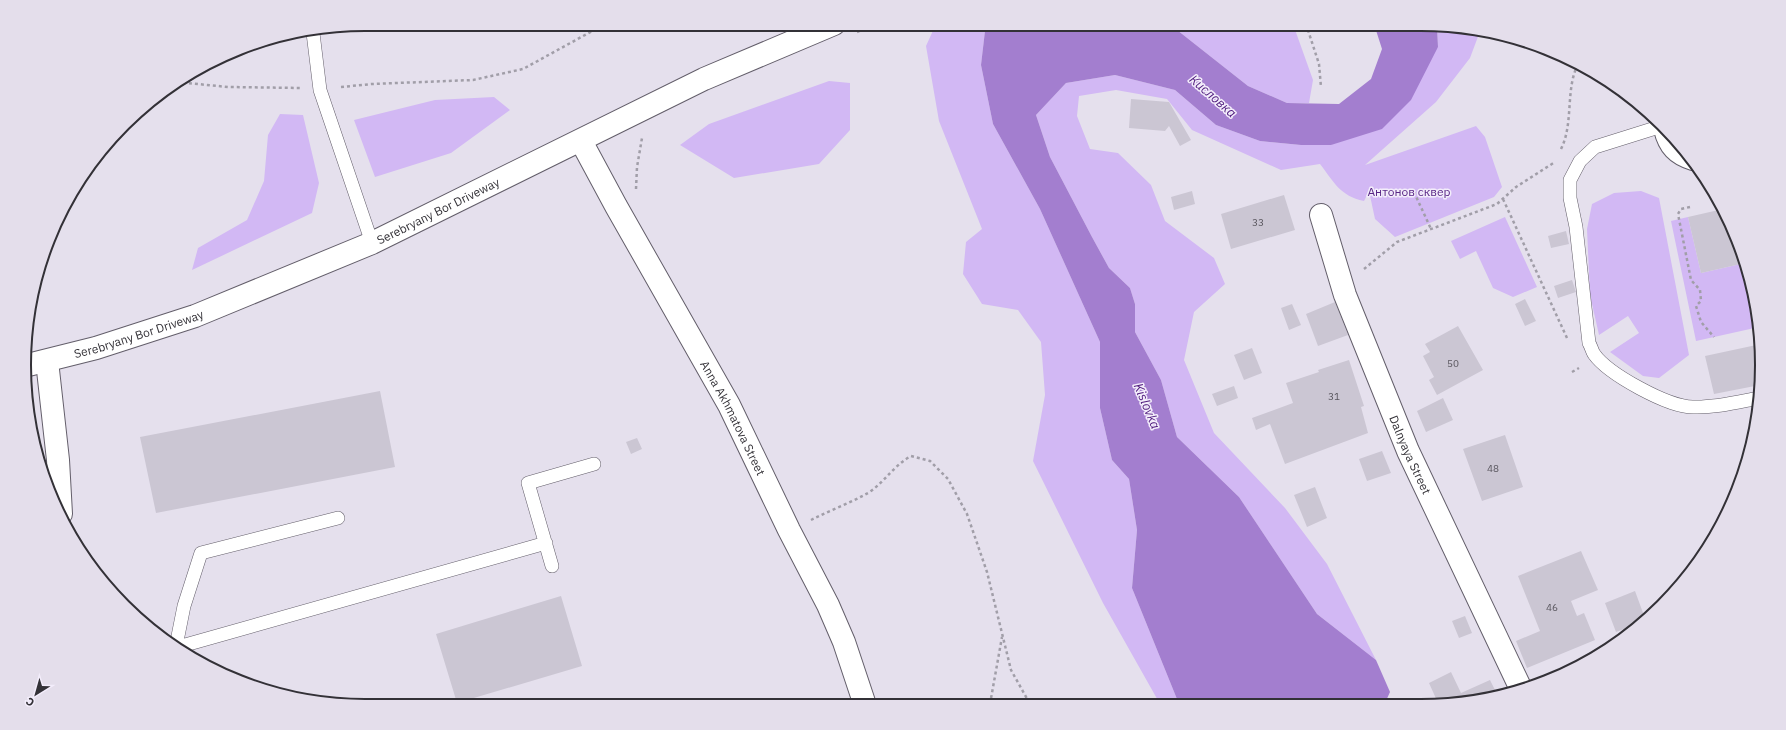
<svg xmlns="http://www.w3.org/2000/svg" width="1786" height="730" viewBox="0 0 1786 730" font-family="'IBM Plex Sans',sans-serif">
  <rect width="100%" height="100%" fill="#e5e0ed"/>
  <path fill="#d2b8f4" d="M 936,24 L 1005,24 L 985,31 L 981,65 L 993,124 L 1040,209 L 1100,342 L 1100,408 L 1112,460 L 1129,479 L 1137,530 L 1132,588 L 1179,704 L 1160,704 L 1103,603 L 1033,461 L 1045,395 L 1041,342 L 1018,310 L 982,304 L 963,274 L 966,242 L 982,229 L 939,121 L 926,46 Z
    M 1163,24 L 1293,24 L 1313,80 L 1309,103 L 1287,103 L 1248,86 L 1177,30 Z
    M 1437,27 L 1479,34 L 1470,58 L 1436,102 L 1365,165 L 1476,126 L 1485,137 L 1502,187 L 1494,197 L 1395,237 L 1375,219 L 1369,191 L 1364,201 C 1340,196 1334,182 1320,164 L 1281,170 L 1192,130 L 1167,99 L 1116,90 L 1079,96 L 1077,116 L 1090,149 L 1118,153 L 1151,185 L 1165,221 L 1214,258 L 1225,284 L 1194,312 L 1184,360 L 1214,433 L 1285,508 L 1327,564 L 1376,660 L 1317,614 L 1239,497 L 1177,437 L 1161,380 L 1135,332 L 1135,304 L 1130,288 L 1109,268 L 1092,237 L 1050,157 L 1036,115 L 1066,83 L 1115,75 L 1175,90 L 1216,125 L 1260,141 L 1301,145 L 1331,145 L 1438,47 Z
    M 829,81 L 850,83 L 850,130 L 819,164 L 734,178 L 680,145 L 709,124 Z
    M 494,97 L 510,110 L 451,153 L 375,177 L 354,120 L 435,100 Z
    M 280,114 L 303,115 L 319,183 L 312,213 L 192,270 L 198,248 L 247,220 L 264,181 L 268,135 Z
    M 1641,191 L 1659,198 L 1689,355 L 1659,378 L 1643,376 L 1610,352 L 1639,333 L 1628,316 L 1599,335 L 1590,295 L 1587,229 L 1592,204 L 1614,193 Z
    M 1505,217 L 1537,287 L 1513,297 L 1493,288 L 1476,251 L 1460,259 L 1451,241 Z
    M 1688,217 L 1701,273 L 1745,263 L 1750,277 L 1759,327 L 1696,341 L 1671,221 Z"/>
  <path fill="#a37ecf" d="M 1005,24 L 1163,24 L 1177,30 L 1248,86 L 1287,103 L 1339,104 L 1371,79 L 1382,49 L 1374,24 L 1421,24 L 1437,27 L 1438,47 L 1411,100 L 1382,129 L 1331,145 L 1301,145 L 1260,141 L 1216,125 L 1175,90 L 1115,75 L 1066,83 L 1036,115 L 1050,157 L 1092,237 L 1109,268 L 1130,288 L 1135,304 L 1135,332 L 1161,380 L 1177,437 L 1239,497 L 1317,614 L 1376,660 L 1390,692 L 1385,703 L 1179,704 L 1132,588 L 1137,530 L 1129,479 L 1112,460 L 1100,408 L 1100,342 L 1040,209 L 993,124 L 981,65 L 985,31 Z"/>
  <path fill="#cbc6d3" d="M 1131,99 L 1169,102 L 1191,140 L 1180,146 L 1169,126 L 1165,131 L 1129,128 Z
    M 1192,191 L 1195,204 L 1174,210 L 1171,197 Z
    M 1284,195 L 1295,230 L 1231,249 L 1221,214 Z
    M 1723,209 L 1745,263 L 1701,273 L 1688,217 Z
    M 1566,231 L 1569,244 L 1551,248 L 1548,236 Z
    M 1572,280 L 1576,292 L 1558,298 L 1554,286 Z
    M 1525,299 L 1536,321 L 1525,326 L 1515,304 Z
    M 1335,302 L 1348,335 L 1318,346 L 1306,314 Z
    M 1292,304 L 1301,325 L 1289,330 L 1281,308 Z
    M 1458,326 L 1483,370 L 1437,395 L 1429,380 L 1434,377 L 1423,356 L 1430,352 L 1425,344 Z
    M 1761,344 L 1760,385 L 1714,394 L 1705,356 Z
    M 1252,348 L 1262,373 L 1244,380 L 1234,355 Z
    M 1349,360 L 1364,406 L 1361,407 L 1368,433 L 1285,464 L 1270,424 L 1256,430 L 1252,418 L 1293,403 L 1286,383 L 1319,372 L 1318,370 Z
    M 1234,386 L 1238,398 L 1217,406 L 1212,394 Z
    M 380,391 L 395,467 L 156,513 L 140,437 Z
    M 1443,398 L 1453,420 L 1426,432 L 1417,411 Z
    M 1505,435 L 1523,487 L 1482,501 L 1463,449 Z
    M 637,438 L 642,449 L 631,454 L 626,442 Z
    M 1382,451 L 1391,473 L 1367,481 L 1359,459 Z
    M 1315,487 L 1327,518 L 1307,527 L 1294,495 Z
    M 1581,551 L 1598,590 L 1571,601 L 1577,616 L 1584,613 L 1595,640 L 1527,668 L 1516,641 L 1540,631 L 1518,576 Z
    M 1635,591 L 1646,621 L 1616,632 L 1605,603 Z
    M 561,596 L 582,666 L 457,703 L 436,634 Z
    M 1465,616 L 1472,633 L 1459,638 L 1452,621 Z
    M 1451,672 L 1461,693 L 1490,680 L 1497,694 L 1466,703 L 1438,703 L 1429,683 Z"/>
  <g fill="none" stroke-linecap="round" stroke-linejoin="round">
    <g stroke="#635e6a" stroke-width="14">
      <path id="service" d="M 313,33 L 320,90 L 372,243
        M 1662,126 L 1595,147 L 1580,161 L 1570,180 L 1570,198 L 1576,227 L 1589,343 C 1591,346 1592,351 1594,354 C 1608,374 1668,407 1693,407 C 1715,408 1738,402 1759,398
        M 552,566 L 528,483 L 594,464
        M 176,646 L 184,606 L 201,553 L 338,518
        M 178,647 L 546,543"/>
    </g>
    <g stroke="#635e6a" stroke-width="24">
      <g id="minor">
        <path d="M 1665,129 C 1669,146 1677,154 1693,159"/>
        <path id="s1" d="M 581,141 L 616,206 L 729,405 L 789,530 L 828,605 L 844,642 L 865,705"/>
        <path id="s2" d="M 1321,215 L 1345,295 L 1408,451 L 1520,687"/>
      </g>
    </g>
    <g stroke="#635e6a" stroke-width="24">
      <g id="tertiary">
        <path d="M 47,361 L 58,460 L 61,514"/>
        <path id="s3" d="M 28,365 L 96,348 L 195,316 L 372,243 L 704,79 L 834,24"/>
      </g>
    </g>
    <path stroke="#a19ea8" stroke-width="2.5" stroke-dasharray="3 3" stroke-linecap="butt" d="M 1306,24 L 1319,64 L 1321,87
      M 857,32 L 875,24
      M 177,82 L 228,87 L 300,88
      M 341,87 L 372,84 L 473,80 L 523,69 L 605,24
      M 1561,149 C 1574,123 1565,90 1578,64
      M 636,189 L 637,167 L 642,138
      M 1414,192 L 1431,229
      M 1503,199 L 1567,338
      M 1690,207 L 1681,209 L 1678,214 L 1679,219 L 1691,280 L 1700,290 L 1701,301 L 1696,306 L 1701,322 L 1714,337
      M 1364,269 L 1397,242 L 1497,204 L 1516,187 L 1555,162
      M 1572,372 L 1579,368
      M 811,520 C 829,511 850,503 868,493 C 885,482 893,466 911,456 L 930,461 L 948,479 L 967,514 L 987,572 L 1011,670 L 1030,704
      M 990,704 L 1002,637"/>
    <use href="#service" stroke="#fff" stroke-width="13"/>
    <use href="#minor" stroke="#fff" stroke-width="22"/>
    <use href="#tertiary" stroke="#fff" stroke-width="22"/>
  </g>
  <g text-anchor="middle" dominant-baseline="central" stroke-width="3" stroke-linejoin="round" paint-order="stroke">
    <g font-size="10" fill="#59565e">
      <text x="1258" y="222">33</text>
      <text x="1453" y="363">50</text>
      <text x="1334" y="396">31</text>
      <text x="1493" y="468">48</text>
      <text x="1552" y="607">46</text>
    </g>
    <g font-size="12" fill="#592786" stroke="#f3edfb">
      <text x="1409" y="191">Aнтонов сквер</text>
    </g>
    <g font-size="12" fill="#333137" stroke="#f3edfb">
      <text stroke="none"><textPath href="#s3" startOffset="439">Serebryany Bor Driveway</textPath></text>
      <text stroke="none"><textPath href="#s3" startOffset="115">Serebryany Bor Driveway</textPath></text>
      <text stroke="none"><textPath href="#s1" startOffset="316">Anna Akhmatova Street</textPath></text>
      <text stroke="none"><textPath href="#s2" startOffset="256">Dalnyaya Street</textPath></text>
    </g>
    <g font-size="13" font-style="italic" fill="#532080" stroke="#f3edfb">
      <text transform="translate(1213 96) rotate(41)">Кисловка</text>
      <text transform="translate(1147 406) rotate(67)">Kislovka</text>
    </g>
  </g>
  <path d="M0 0H1786V730H0ZM365 31H1421A334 334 0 0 1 1755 365V365A334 334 0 0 1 1421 699H365A334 334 0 0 1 31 365V365A334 334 0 0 1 365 31Z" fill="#e4deeb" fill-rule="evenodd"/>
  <path fill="none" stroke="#333137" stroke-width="2" d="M365 31H1421A334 334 0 0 1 1755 365V365A334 334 0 0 1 1421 699H365A334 334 0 0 1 31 365V365A334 334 0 0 1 365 31Z"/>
  <g transform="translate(36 694) rotate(217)" stroke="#f3edfb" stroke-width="3" paint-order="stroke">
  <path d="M0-3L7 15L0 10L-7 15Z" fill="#333137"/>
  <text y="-6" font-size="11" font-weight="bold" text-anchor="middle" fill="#333137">С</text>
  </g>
</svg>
